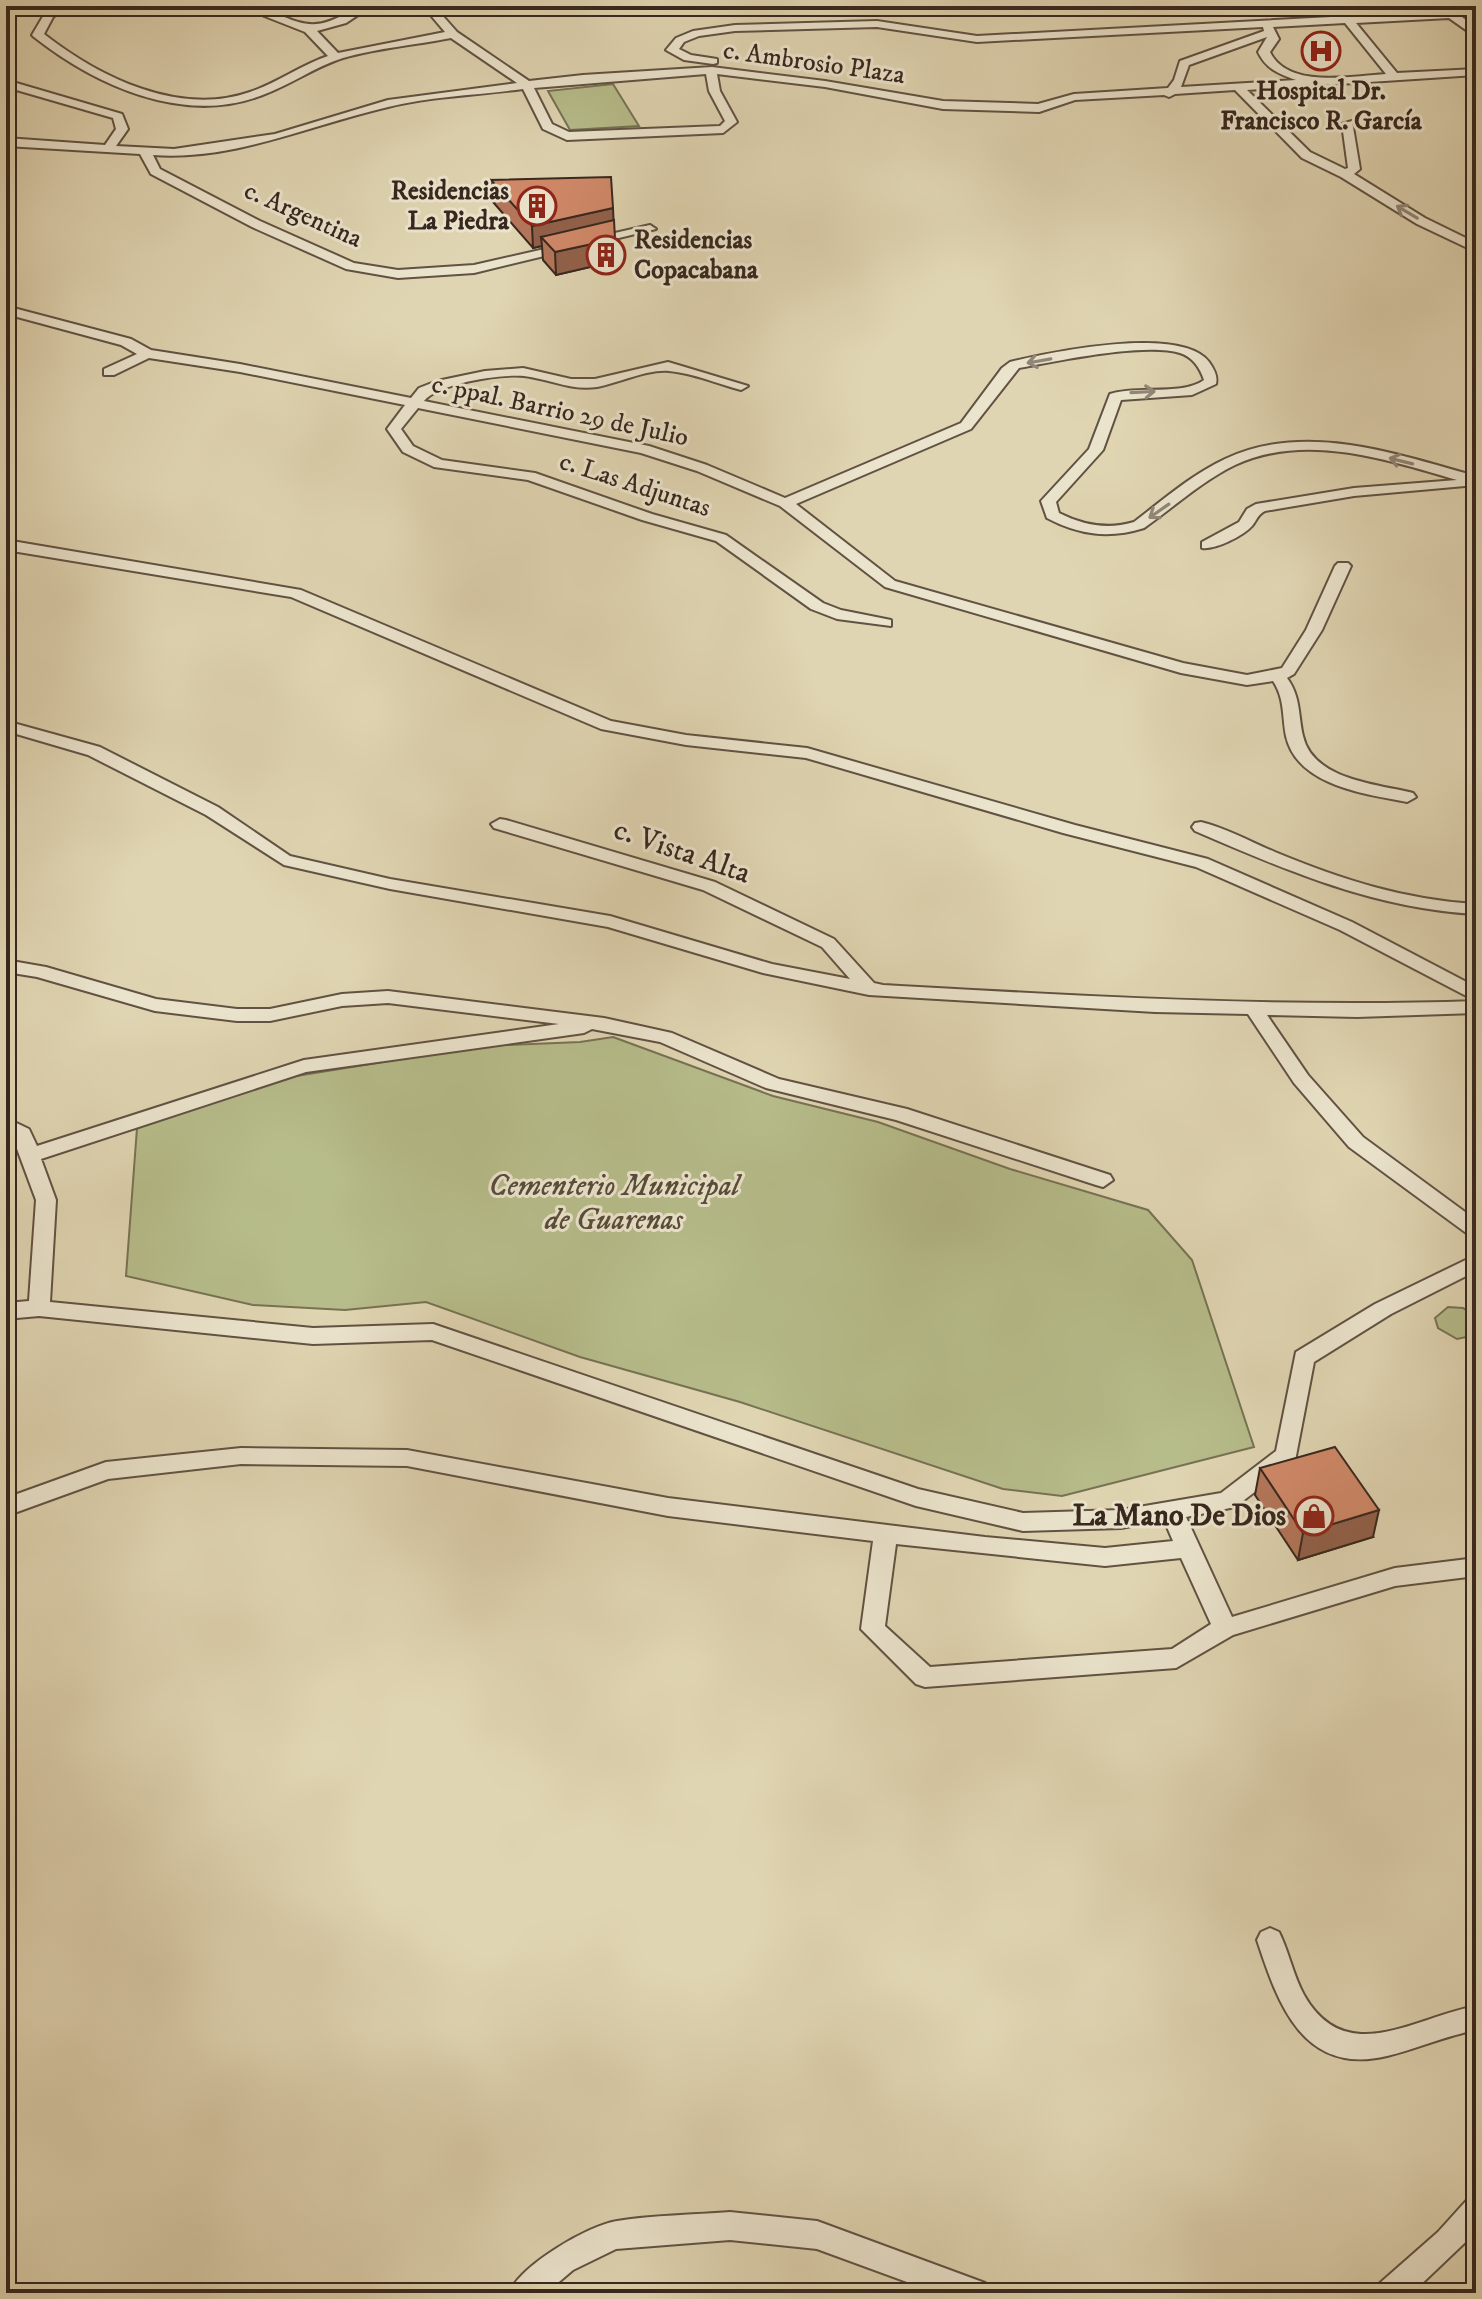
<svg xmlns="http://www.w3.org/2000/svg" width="1482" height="2299" viewBox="0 0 1482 2299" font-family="'IM FELL DW Pica',serif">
  <rect width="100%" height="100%" fill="#e0d5b2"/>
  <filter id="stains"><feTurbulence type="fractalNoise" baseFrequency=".0025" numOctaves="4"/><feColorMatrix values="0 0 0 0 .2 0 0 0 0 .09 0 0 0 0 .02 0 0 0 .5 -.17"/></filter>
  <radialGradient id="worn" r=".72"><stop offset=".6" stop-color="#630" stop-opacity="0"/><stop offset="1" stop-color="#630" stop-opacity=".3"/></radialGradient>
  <path fill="#b6bc8a" stroke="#767254" stroke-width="2" d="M 613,84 L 639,126 L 570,130 L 548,91 Z
    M 613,1037 L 773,1096 L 878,1122 L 1010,1169 L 1148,1210 L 1192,1260 L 1254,1447 L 1062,1496 L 1003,1489 L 740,1402 L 580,1357 L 426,1302 L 345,1310 L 253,1305 L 126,1276 L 137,1128 L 290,1077 L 482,1046 L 580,1042 Z
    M 1448,1307 L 1463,1308 L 1476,1315 L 1476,1335 L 1457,1339 L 1438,1328 L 1435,1318 Z"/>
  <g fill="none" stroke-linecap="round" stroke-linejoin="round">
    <g stroke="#615243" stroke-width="4">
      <path id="street" d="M 56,6 L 68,6 L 53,17 L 44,34 C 99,77 179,117 250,92 C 277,83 301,65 328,56 L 305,32 L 239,6 C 288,6 300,44 351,10 L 350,6 L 360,6 L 361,13 L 346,23 L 317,31 L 338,53 L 445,32 L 423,6 L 434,6 L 457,32 L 529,81 L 583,75 L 712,67 L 825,81 L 943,101 L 1038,104 L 1074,94 L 1168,88 L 1174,80 L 1180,61 L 1264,31 L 1263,27 L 977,42 L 877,27 L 735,31 L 699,36 L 684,42 L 679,49 L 691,55 L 717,59 L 717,63 L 713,64 L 684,60 L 666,50 L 676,38 L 693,31 L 735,25 L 877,21 L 977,36 L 1443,11 L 1448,8 L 1454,11 L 1476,10 L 1476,16 L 1462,17 L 1476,28 L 1476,37 L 1449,18 L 1356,23 L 1397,73 L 1476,69 L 1476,75 L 1247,90 L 1310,152 L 1345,169 L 1348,168 L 1342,124 L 1352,121 L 1360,169 L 1354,174 L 1425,218 L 1476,243 L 1476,252 L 1417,224 L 1341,177 L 1302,158 L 1235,90 L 1175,94 L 1169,97 L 1164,95 L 1075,100 L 1039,112 L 943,109 L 825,87 L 717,74 L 720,91 L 737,122 L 723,133 L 567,140 L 543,129 L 523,89 C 479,95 432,96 388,107 C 310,125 234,161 153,155 L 160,169 L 260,221 L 354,263 L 398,270 L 474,265 L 650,225 L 656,229 L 474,273 L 398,278 L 346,269 L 252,227 L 151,174 L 140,154 L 6,146 L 6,138 L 105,145 L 116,129 L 113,118 L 6,87 L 6,80 L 122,114 L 128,129 L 116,146 L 174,149 L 275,134 L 388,100 L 517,83 L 451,38 C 415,45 378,48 343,58 C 314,67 289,86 260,96 C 182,125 95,85 34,37 L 32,35 L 45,13 ZM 1345,23 L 1386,74 C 1352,76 1288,89 1270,52 L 1279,39 L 1273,27 ZM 1267,37 L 1258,52 C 1266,69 1279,74 1296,80 L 1181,87 L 1189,65 ZM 706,74 L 709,91 L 725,121 L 720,126 L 569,132 L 552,124 L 534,88 Z
        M 6,306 L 131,339 L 151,350 L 240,364 L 411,398 L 419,388 L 437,381 L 485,371 L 523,368 L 571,379 L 595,379 L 668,362 L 748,386 L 741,390 C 718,384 693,373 669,371 C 647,369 619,383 597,387 C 571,391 549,379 524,376 C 501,374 438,383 424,401 L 649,446 L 707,465 L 785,498 L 961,423 L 1002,368 L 1010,362 C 1051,352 1181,325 1209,362 C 1214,369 1218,376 1216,384 L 1192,395 L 1121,400 L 1103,450 L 1056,502 L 1059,513 C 1083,525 1107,530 1134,522 C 1163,500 1191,475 1225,459 C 1305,421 1396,454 1476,476 L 1476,485 L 1354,496 L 1265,511 C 1257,515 1257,520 1252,526 C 1243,536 1215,550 1202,548 L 1202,542 L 1239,522 L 1247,509 L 1256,504 L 1354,488 L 1457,480 C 1387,460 1306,432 1235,465 C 1202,481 1174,507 1144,528 C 1109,539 1079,535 1047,518 L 1041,501 L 1089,449 L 1110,394 C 1138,385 1182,396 1204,380 C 1200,368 1193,357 1180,353 C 1146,342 1057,361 1019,368 L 971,429 L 796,504 L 895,581 L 1183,663 L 1247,675 L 1282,668 L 1306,630 L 1335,566 L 1338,563 L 1348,563 L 1351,566 L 1322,630 L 1294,674 L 1287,678 C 1301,697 1298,715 1303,736 C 1313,780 1377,784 1413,793 L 1416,797 L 1407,802 C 1366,794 1297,786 1286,736 C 1282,716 1285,699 1273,681 L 1247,685 L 1181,673 L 885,587 L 780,506 L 697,471 L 641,453 L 418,408 L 401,429 L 413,446 L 442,460 L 535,473 L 652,514 L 726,535 L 823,603 L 841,610 L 891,620 L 891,626 L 837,619 L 811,609 L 716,541 L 642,520 L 528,480 L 434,467 L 403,452 L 387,429 L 405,405 L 240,372 L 149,358 L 114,375 L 104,375 L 104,369 L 137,354 L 121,345 L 6,314 Z
        M 6,540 L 301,590 L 611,721 L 686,735 L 807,748 L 1075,825 L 1208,859 L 1352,922 L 1476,987 L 1476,1001 L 1340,930 L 1196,867 L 1063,833 L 806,758 L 686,745 L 601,729 L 291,597 L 6,550 Z
        M 6,721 L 100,747 L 218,807 L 290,856 L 390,879 L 610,916 L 772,964 L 850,979 L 822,947 L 703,890 L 494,828 L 491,824 L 500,819 L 506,820 L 715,882 L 834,939 L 874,983 L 883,985 C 1081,996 1278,1008 1476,1001 L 1476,1013 L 1357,1017 L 1267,1015 L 1308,1075 L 1363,1137 L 1476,1220 L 1476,1237 L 1469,1235 L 1349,1147 L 1294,1083 L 1248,1014 L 1155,1012 L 869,995 L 763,973 L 608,927 L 390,889 L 284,865 L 206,815 L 88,755 L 6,731 Z
        M 1201,822 C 1226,828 1251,842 1275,852 C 1340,879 1405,900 1476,904 L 1476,914 C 1376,909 1285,870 1195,831 L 1192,827 L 1195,823 Z
        M 6,960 L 46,967 L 156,999 L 237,1009 L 270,1009 L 342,994 L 388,991 L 604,1018 L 672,1033 L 779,1079 L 907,1109 L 1110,1175 L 1113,1180 L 1103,1187 L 1096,1185 L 896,1120 L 766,1088 L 660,1042 L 592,1029 L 584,1033 L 306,1072 L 41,1159 L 56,1200 L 50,1302 L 313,1328 L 433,1324 L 918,1489 L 1023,1513 L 1121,1510 L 1221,1493 L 1276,1451 L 1296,1352 L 1375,1304 L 1476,1255 L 1476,1271 L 1391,1314 L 1314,1362 L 1295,1461 L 1235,1507 L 1186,1517 L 1232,1617 L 1395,1568 L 1476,1558 L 1476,1576 L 1395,1586 L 1233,1635 L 1176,1668 L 925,1687 L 916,1684 L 861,1629 L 873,1541 L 668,1516 L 407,1466 L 241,1464 L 108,1479 L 6,1516 L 6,1498 L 106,1462 L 241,1448 L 407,1450 L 668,1498 L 985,1537 L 1105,1548 L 1173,1541 L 1164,1520 L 1121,1528 L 1023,1531 L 916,1506 L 432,1340 L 313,1344 L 39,1316 L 6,1319 L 6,1303 L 29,1301 L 36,1200 L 13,1138 L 6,1134 L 6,1118 L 29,1129 L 37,1146 L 304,1060 L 559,1024 L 388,1003 L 342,1006 L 270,1021 L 237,1021 L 155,1011 L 37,977 L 6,972 ZM 896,1544 L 1105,1566 L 1181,1558 L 1211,1624 L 1172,1649 L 930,1667 L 885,1626 Z
        M 1270,1928 L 1279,1932 C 1289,1952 1293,1975 1304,1995 C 1346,2069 1415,2017 1476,2006 L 1476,2030 C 1445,2036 1417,2049 1387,2056 C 1303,2076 1278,2004 1257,1940 L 1261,1932 Z
        M 1476,2197 L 1476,2232 L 1412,2293 L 1375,2293 L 1380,2283 L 1438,2232 L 1466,2201 Z
        M 730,2212 L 817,2221 L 985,2283 L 990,2293 L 937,2293 L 817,2249 L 730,2240 L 616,2249 L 573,2270 L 546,2293 L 509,2293 C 521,2265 587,2226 617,2221 C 654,2215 693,2215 730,2212 Z"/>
    </g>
    <use href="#street" fill="#ebe4cd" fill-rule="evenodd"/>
  </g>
  <path fill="#b4765a" stroke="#37271e" stroke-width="2" d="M 491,180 L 613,220 L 616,261 L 556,275 L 543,260 L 542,246 L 533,248 L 493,202 Z
    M 1260,1468 L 1373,1537 L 1298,1560 L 1255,1495 Z"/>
  <path fill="#92604a" stroke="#37271e" stroke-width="2" d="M 613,208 L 614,230 L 541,237 L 542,246 L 533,248 L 532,226 Z
    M 615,239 L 616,261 L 556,275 L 555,252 Z
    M 1379,1510 L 1373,1537 L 1298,1560 L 1303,1533 Z"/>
  <path fill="#d18969" stroke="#37271e" stroke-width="2" d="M 611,177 L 613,208 L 532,226 L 491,180 Z
    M 614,220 L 615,239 L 555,252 L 541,237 Z
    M 1335,1447 L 1379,1510 L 1303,1533 L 1260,1468 Z"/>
  <defs><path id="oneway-shaft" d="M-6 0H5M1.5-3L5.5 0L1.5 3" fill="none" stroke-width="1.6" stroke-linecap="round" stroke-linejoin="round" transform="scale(2)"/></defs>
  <g stroke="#918676">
    <use href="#oneway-shaft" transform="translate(1407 212) rotate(-149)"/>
    <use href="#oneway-shaft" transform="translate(1039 361) rotate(170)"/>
    <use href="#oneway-shaft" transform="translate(1143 392) rotate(-3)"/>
    <use href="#oneway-shaft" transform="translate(1401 461) rotate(-166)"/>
    <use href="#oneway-shaft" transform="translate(1159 511) rotate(145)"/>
  </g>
  <defs>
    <g id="hospital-ring" transform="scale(2)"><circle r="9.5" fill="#ebe4cd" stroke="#8f2418" stroke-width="1.5"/><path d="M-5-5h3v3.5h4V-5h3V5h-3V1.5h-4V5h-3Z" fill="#8f2418"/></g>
    <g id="building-ring" transform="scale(2)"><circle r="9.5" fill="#ebe4cd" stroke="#8f2418" stroke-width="1.5"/><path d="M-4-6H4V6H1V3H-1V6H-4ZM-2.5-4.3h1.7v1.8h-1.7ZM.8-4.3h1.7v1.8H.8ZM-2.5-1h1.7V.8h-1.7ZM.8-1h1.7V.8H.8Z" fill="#8f2418"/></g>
    <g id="shop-ring" transform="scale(2)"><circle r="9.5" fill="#ebe4cd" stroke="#8f2418" stroke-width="1.5"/><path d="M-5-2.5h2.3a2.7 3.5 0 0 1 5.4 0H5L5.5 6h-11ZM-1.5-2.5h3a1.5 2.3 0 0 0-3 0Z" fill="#8f2418"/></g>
  </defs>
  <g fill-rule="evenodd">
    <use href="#hospital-ring" x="1321" y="51"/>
    <use href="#building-ring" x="537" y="206"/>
    <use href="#building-ring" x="606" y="255"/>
    <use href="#shop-ring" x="1314" y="1516"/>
  </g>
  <g text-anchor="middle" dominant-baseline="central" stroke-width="6" stroke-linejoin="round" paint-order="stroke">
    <g font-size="26" fill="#37271e" stroke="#ebe4cd">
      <text transform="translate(814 63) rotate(8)">c. Ambrosio Plaza</text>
      <text transform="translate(303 215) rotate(24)">c. Argentina</text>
      <text transform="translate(560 411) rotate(12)">c. ppal. Barrio 29 de Julio</text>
      <text transform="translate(635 485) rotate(18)">c. Las Adjuntas</text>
    </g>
    <g font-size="26" font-weight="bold" fill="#37271e" stroke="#ebe4cd">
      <text x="1321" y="91">Hospital Dr.<tspan x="1321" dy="30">Francisco R. García</tspan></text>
      <text x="509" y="191" text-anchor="end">Residencias<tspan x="509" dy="30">La Piedra</tspan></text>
      <text x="634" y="240" text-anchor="start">Residencias<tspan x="634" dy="30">Copacabana</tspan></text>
    </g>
    <g font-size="30" fill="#37271e" stroke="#ebe4cd">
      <text transform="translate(682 852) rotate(19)">c. Vista Alta</text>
    </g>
    <g font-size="30" font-style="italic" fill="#574c39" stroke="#ebe4cd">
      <text x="614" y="1186">Cementerio Municipal<tspan x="614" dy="34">de Guarenas</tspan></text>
    </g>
    <g font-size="30" font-weight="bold" fill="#37271e" stroke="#ebe4cd" text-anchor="end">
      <text x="1286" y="1516">La Mano De Dios</text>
    </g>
  </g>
  <rect width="1482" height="2299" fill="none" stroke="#e0d5b2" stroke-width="32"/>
  <rect x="8" y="8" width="1466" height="2283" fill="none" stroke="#37271e" stroke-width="4"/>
  <rect x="16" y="16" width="1450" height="2267" fill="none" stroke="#37271e" stroke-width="2"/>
  <rect width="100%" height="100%" filter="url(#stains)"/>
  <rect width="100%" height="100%" fill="url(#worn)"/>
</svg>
